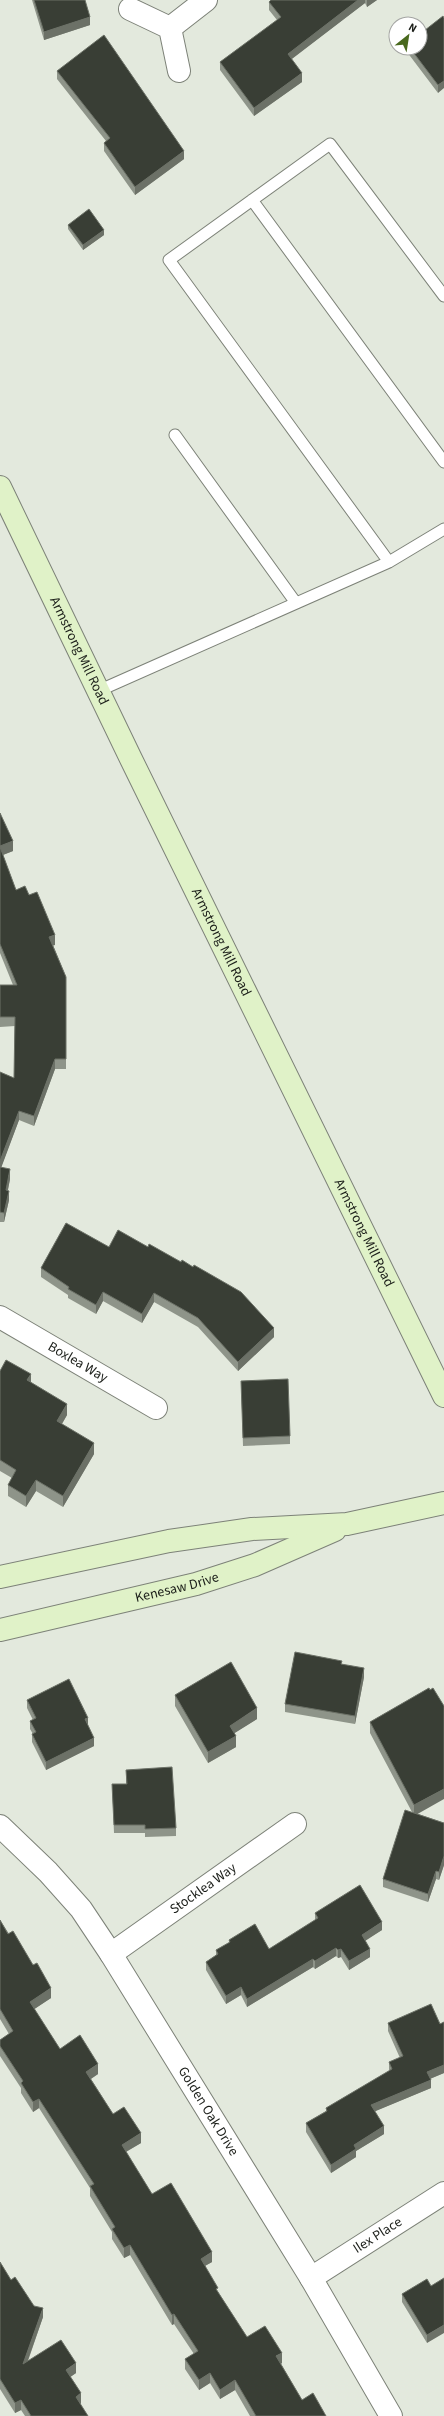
<svg xmlns="http://www.w3.org/2000/svg" width="444" height="2416" viewBox="0 0 444 2416" font-family="'Source Sans 3',sans-serif">
  <rect width="100%" height="100%" fill="#e3e9dd"/>
  <g fill="none" stroke-linecap="round" stroke-linejoin="round">
    <g stroke="#7d8278" stroke-width="13">
      <path id="lane" d="M 252,200 L 444,462
        M 175,435 L 296,603
        M 389,562 L 169,260 L 330,144 L 444,296
        M 98,691 L 389,562 L 444,529"/>
    </g>
    <g stroke="#7d8278" stroke-width="24">
      <g id="street">
        <path d="M 130,9 L 170,28 L 179,71"/>
        <path d="M 170,28 L 206,0"/>
        <path id="s1" d="M 0,1317 L 156,1408"/>
        <path id="s2" d="M 0,1826 L 48,1872 L 81,1909 L 111,1954 L 311,2278 L 391,2416"/>
        <path id="s3" d="M 111,1954 L 295,1824"/>
        <path id="s4" d="M 311,2278 L 444,2193"/>
      </g>
    </g>
    <g stroke="#7d8278" stroke-width="24">
      <g id="secondary">
        <path id="s5" d="M 0,487 L 131,759 L 444,1396"/>
        <path d="M 0,1577 L 169,1541 L 252,1529 L 347,1524 L 444,1503"/>
        <path id="s6" d="M 0,1630 L 196,1584 L 255,1565 L 335,1530"/>
      </g>
    </g>
    <use href="#lane" stroke="#fff" stroke-width="11"/>
    <use href="#street" stroke="#fff" stroke-width="22"/>
    <use href="#secondary" stroke="#e0f2c8" stroke-width="22"/>
  </g>
  <path fill="#8e9489" d="M 32,0 L 85,0 L 90,25 L 44,40 Z
    M 271,0 L 377,0 L 367,7 L 365,3 L 291,59 L 302,82 L 254,116 L 220,70 L 220,62 L 277,20 L 269,10 L 269,2 Z
    M 444,18 L 438,93 L 407,52 L 407,48 L 420,48 Z
    M 57,71 L 184,159 L 135,195 L 104,151 L 104,143 L 106,141 L 57,79 Z
    M 68,225 L 104,235 L 83,250 L 68,229 Z
    M 0,813 L 13,851 L 3,855 L 16,890 L 29,895 L 55,945 L 53,945 L 66,977 L 66,1069 L 55,1069 L 34,1126 L 19,1120 L 1,1167 L 10,1179 L 8,1190 L 9,1200 L 4,1222 L 0,1222 L 0,1072 L 14,1078 L 15,1026 L 0,1027 L 0,985 L 13,985 L 0,953 Z
    M 109,1247 L 274,1337 L 238,1371 L 198,1327 L 154,1302 L 142,1323 L 103,1301 L 96,1314 L 68,1298 L 68,1295 L 41,1277 L 41,1268 Z
    M 0,1371 L 31,1382 L 67,1415 L 62,1424 L 94,1454 L 63,1507 L 36,1491 L 26,1507 L 8,1496 L 8,1485 L 12,1478 L 0,1471 Z
    M 241,1381 L 290,1436 L 290,1444 L 243,1446 Z
    M 342,1664 L 364,1677 L 355,1724 L 285,1712 L 285,1704 Z
    M 429,1688 L 418,1814 L 444,1823 L 444,1865 L 439,1880 L 436,1879 L 428,1902 L 383,1887 L 383,1879 L 412,1812 L 370,1733 L 370,1722 Z
    M 175,1695 L 257,1719 L 234,1733 L 236,1747 L 208,1763 L 175,1706 Z
    M 27,1700 L 94,1746 L 46,1770 L 32,1742 L 32,1734 L 33,1734 L 30,1729 L 30,1721 L 33,1720 L 27,1708 Z
    M 126,1770 L 176,1828 L 176,1836 L 145,1837 L 145,1833 L 114,1833 L 112,1784 L 126,1784 Z
    M 315,1913 L 382,1930 L 365,1940 L 370,1957 L 349,1970 L 341,1957 L 338,1958 L 336,1956 L 315,1969 L 313,1967 L 247,2007 L 241,1995 L 226,2004 L 206,1970 L 206,1962 L 216,1955 L 216,1950 L 229,1943 L 229,1940 L 269,1949 L 315,1921 Z
    M 0,1920 L 51,1998 L 34,2009 L 60,2049 L 98,2074 L 91,2079 L 113,2114 L 141,2143 L 126,2152 L 152,2194 L 212,2262 L 205,2266 L 218,2292 L 247,2337 L 282,2363 L 281,2364 L 302,2400 L 326,2416 L 250,2416 L 235,2390 L 220,2399 L 210,2383 L 199,2390 L 185,2369 L 185,2359 L 194,2354 L 174,2324 L 172,2325 L 130,2255 L 124,2258 L 112,2239 L 112,2232 L 90,2196 L 90,2188 L 39,2108 L 33,2112 L 21,2093 L 21,2088 L 0,2056 L 0,2040 L 9,2034 L 0,2019 Z
    M 444,2022 L 444,2073 L 430,2079 L 431,2088 L 375,2111 L 384,2134 L 356,2151 L 356,2157 L 331,2173 L 306,2132 L 306,2123 L 326,2111 L 326,2108 L 389,2071 L 389,2062 L 400,2058 L 388,2031 L 388,2023 L 440,2024 Z
    M 0,2262 L 11,2280 L 34,2306 L 43,2317 L 28,2361 L 76,2373 L 70,2377 L 81,2403 L 80,2404 L 88,2416 L 25,2416 L 21,2410 L 15,2413 L 0,2389 Z
    M 431,2286 L 427,2343 L 402,2302 L 402,2294 Z"/>
  <path fill="#6c7167" d="M 358,0 L 365,0 L 365,3 L 288,62 L 288,54 Z
    M 367,0 L 377,0 L 367,7 Z
    M 90,17 L 90,25 L 44,40 L 44,32 Z
    M 302,73 L 302,82 L 254,116 L 254,108 Z
    M 444,81 L 444,88 L 438,93 L 438,85 Z
    M 184,151 L 184,159 L 135,195 L 135,187 Z
    M 104,230 L 104,235 L 83,250 L 83,245 Z
    M 13,841 L 13,851 L 0,856 L 0,846 Z
    M 55,935 L 55,945 L 49,947 L 49,937 Z
    M 55,1059 L 55,1069 L 34,1126 L 34,1116 Z
    M 19,1111 L 19,1120 L 0,1171 L 0,1161 Z
    M 10,1169 L 10,1179 L 6,1199 L 6,1190 Z
    M 9,1191 L 9,1200 L 4,1222 L 4,1213 Z
    M 103,1292 L 103,1301 L 96,1314 L 96,1305 Z
    M 154,1293 L 154,1302 L 142,1323 L 142,1314 Z
    M 274,1328 L 274,1337 L 238,1371 L 238,1362 Z
    M 31,1374 L 31,1385 L 27,1380 Z
    M 67,1404 L 67,1415 L 57,1432 L 57,1421 Z
    M 94,1443 L 94,1454 L 63,1507 L 63,1496 Z
    M 36,1480 L 36,1491 L 26,1507 L 26,1496 Z
    M 364,1668 L 364,1677 L 355,1724 L 355,1716 Z
    M 257,1708 L 257,1719 L 230,1736 L 230,1726 Z
    M 88,1718 L 88,1726 L 85,1719 Z
    M 236,1736 L 236,1747 L 208,1763 L 208,1752 Z
    M 94,1738 L 94,1746 L 46,1770 L 46,1762 Z
    M 444,1789 L 444,1799 L 414,1816 L 414,1805 Z
    M 444,1856 L 444,1865 L 439,1880 L 439,1872 Z
    M 436,1871 L 436,1879 L 428,1902 L 428,1894 Z
    M 382,1922 L 382,1930 L 362,1943 L 362,1935 Z
    M 336,1948 L 336,1956 L 315,1969 L 315,1961 Z
    M 341,1949 L 341,1957 L 338,1958 L 338,1950 Z
    M 370,1949 L 370,1957 L 349,1970 L 349,1961 Z
    M 313,1959 L 313,1967 L 247,2007 L 247,1999 Z
    M 241,1987 L 241,1995 L 226,2004 L 226,1996 Z
    M 51,1988 L 51,1998 L 30,2012 L 30,2002 Z
    M 98,2064 L 98,2074 L 86,2082 L 86,2072 Z
    M 444,2065 L 444,2073 L 427,2080 L 427,2072 Z
    M 431,2080 L 431,2088 L 371,2113 L 371,2105 Z
    M 39,2099 L 39,2108 L 33,2112 L 33,2102 Z
    M 384,2126 L 384,2134 L 356,2151 L 356,2157 L 331,2173 L 331,2165 L 354,2145 Z
    M 141,2133 L 141,2143 L 122,2154 L 122,2145 Z
    M 130,2245 L 130,2255 L 124,2258 L 124,2248 Z
    M 212,2252 L 212,2262 L 201,2268 L 201,2259 Z
    M 43,2308 L 43,2317 L 23,2374 L 23,2364 Z
    M 174,2314 L 174,2324 L 172,2325 L 172,2315 Z
    M 444,2325 L 444,2333 L 427,2343 L 427,2335 Z
    M 282,2353 L 282,2363 L 276,2366 L 276,2356 Z
    M 76,2363 L 76,2373 L 66,2380 L 66,2370 Z
    M 210,2373 L 210,2383 L 199,2390 L 199,2380 Z
    M 235,2380 L 235,2390 L 220,2399 L 220,2390 Z
    M 81,2393 L 81,2403 L 76,2407 L 76,2397 Z
    M 21,2400 L 21,2410 L 15,2413 L 15,2403 Z"/>
  <path fill="#393e35" stroke="#6c7167" d="M 34,0 L 85,0 L 90,17 L 44,32 Z
    M 271,0 L 358,0 L 288,54 L 302,73 L 254,108 L 220,62 L 281,17 L 269,2 Z
    M 443,16 L 444,18 L 444,81 L 438,85 L 410,48 L 420,48 L 420,34 Z
    M 104,35 L 184,151 L 135,187 L 104,143 L 110,138 L 57,71 Z
    M 89,209 L 104,230 L 83,245 L 68,225 Z
    M 0,813 L 13,841 L 0,846 Z
    M 0,847 L 16,890 L 25,886 L 29,895 L 37,892 L 55,935 L 49,937 L 66,977 L 66,1059 L 55,1059 L 34,1116 L 19,1111 L 0,1161 L 0,1072 L 14,1078 L 15,1017 L 0,1017 L 0,985 L 17,985 L 0,944 Z
    M 0,1167 L 10,1169 L 6,1190 L 9,1191 L 4,1213 L 0,1212 Z
    M 66,1223 L 109,1247 L 118,1230 L 148,1247 L 149,1244 L 181,1262 L 182,1260 L 193,1267 L 194,1265 L 241,1292 L 274,1328 L 238,1362 L 198,1318 L 154,1293 L 142,1314 L 103,1292 L 96,1305 L 68,1289 L 69,1287 L 41,1268 Z
    M 6,1360 L 31,1374 L 27,1380 L 67,1404 L 57,1421 L 94,1443 L 63,1496 L 36,1480 L 26,1496 L 8,1485 L 16,1470 L 0,1460 L 0,1371 Z
    M 288,1379 L 290,1436 L 243,1438 L 241,1381 Z
    M 295,1652 L 342,1661 L 341,1664 L 364,1668 L 355,1716 L 285,1704 Z
    M 231,1662 L 257,1708 L 230,1726 L 236,1736 L 208,1752 L 175,1695 Z
    M 69,1679 L 88,1718 L 85,1719 L 94,1738 L 46,1762 L 32,1734 L 36,1732 L 30,1721 L 36,1718 L 27,1700 Z
    M 429,1688 L 430,1690 L 433,1688 L 444,1706 L 444,1789 L 414,1805 L 370,1722 Z
    M 172,1767 L 176,1828 L 145,1829 L 145,1825 L 114,1825 L 112,1784 L 127,1784 L 126,1770 Z
    M 405,1810 L 444,1823 L 444,1856 L 439,1872 L 436,1871 L 428,1894 L 383,1879 Z
    M 360,1885 L 382,1922 L 362,1935 L 370,1949 L 349,1961 L 341,1949 L 338,1950 L 336,1948 L 315,1961 L 313,1959 L 247,1999 L 241,1987 L 226,1996 L 206,1962 L 218,1954 L 216,1950 L 230,1942 L 229,1940 L 255,1924 L 269,1949 L 318,1918 L 315,1913 Z
    M 0,1920 L 8,1934 L 13,1931 L 33,1965 L 37,1963 L 51,1988 L 30,2002 L 60,2049 L 80,2035 L 98,2064 L 86,2072 L 113,2114 L 124,2107 L 141,2133 L 122,2145 L 152,2194 L 171,2183 L 212,2252 L 201,2259 L 218,2288 L 216,2289 L 247,2337 L 265,2326 L 282,2353 L 276,2356 L 302,2400 L 313,2393 L 326,2416 L 256,2416 L 235,2380 L 220,2390 L 210,2373 L 199,2380 L 185,2359 L 198,2351 L 174,2314 L 172,2315 L 130,2245 L 124,2248 L 112,2229 L 115,2227 L 90,2186 L 94,2184 L 39,2099 L 33,2102 L 21,2083 L 23,2081 L 0,2046 L 0,2040 L 13,2031 L 0,2009 Z
    M 431,2004 L 440,2024 L 444,2022 L 444,2065 L 427,2072 L 431,2080 L 371,2105 L 384,2126 L 354,2145 L 356,2149 L 331,2165 L 306,2123 L 327,2111 L 326,2108 L 392,2069 L 389,2062 L 403,2056 L 388,2023 Z
    M 0,2262 L 11,2280 L 15,2277 L 34,2306 L 43,2308 L 23,2364 L 61,2340 L 76,2363 L 66,2370 L 81,2393 L 76,2397 L 88,2416 L 31,2416 L 21,2400 L 15,2403 L 0,2379 Z
    M 444,2278 L 444,2325 L 427,2335 L 402,2294 L 427,2279 L 431,2286 Z"/>
  <g text-anchor="middle" dominant-baseline="central" stroke-width="4" stroke-linejoin="round" paint-order="stroke">
    <g font-size="14" fill="#1b1e19" stroke="#fff">
      <text stroke="none"><textPath href="#s5" startOffset="182">Armstrong Mill Road</textPath></text>
      <text stroke="none"><textPath href="#s5" startOffset="506">Armstrong Mill Road</textPath></text>
      <text stroke="none"><textPath href="#s5" startOffset="830">Armstrong Mill Road</textPath></text>
      <text stroke="none"><textPath href="#s1" startOffset="90">Boxlea Way</textPath></text>
      <text stroke="none"><textPath href="#s6" startOffset="182">Kenesaw Drive</textPath></text>
      <text stroke="none"><textPath href="#s3" startOffset="113">Stocklea Way</textPath></text>
      <text stroke="none"><textPath href="#s2" startOffset="355">Golden Oak Drive</textPath></text>
      <text stroke="none"><textPath href="#s4" startOffset="79">Ilex Place</textPath></text>
    </g>
  </g>
  <g transform="translate(408 36) rotate(30)"><circle r="19" fill="#ffffff" stroke="#a4a5a3"/>
  <path d="M0-3L7 15L0 10L-7 15Z" fill="#49691e"/>
  <text y="-6" font-size="11" font-weight="bold" text-anchor="middle" fill="#1b1e19">N</text>
  </g>
</svg>
